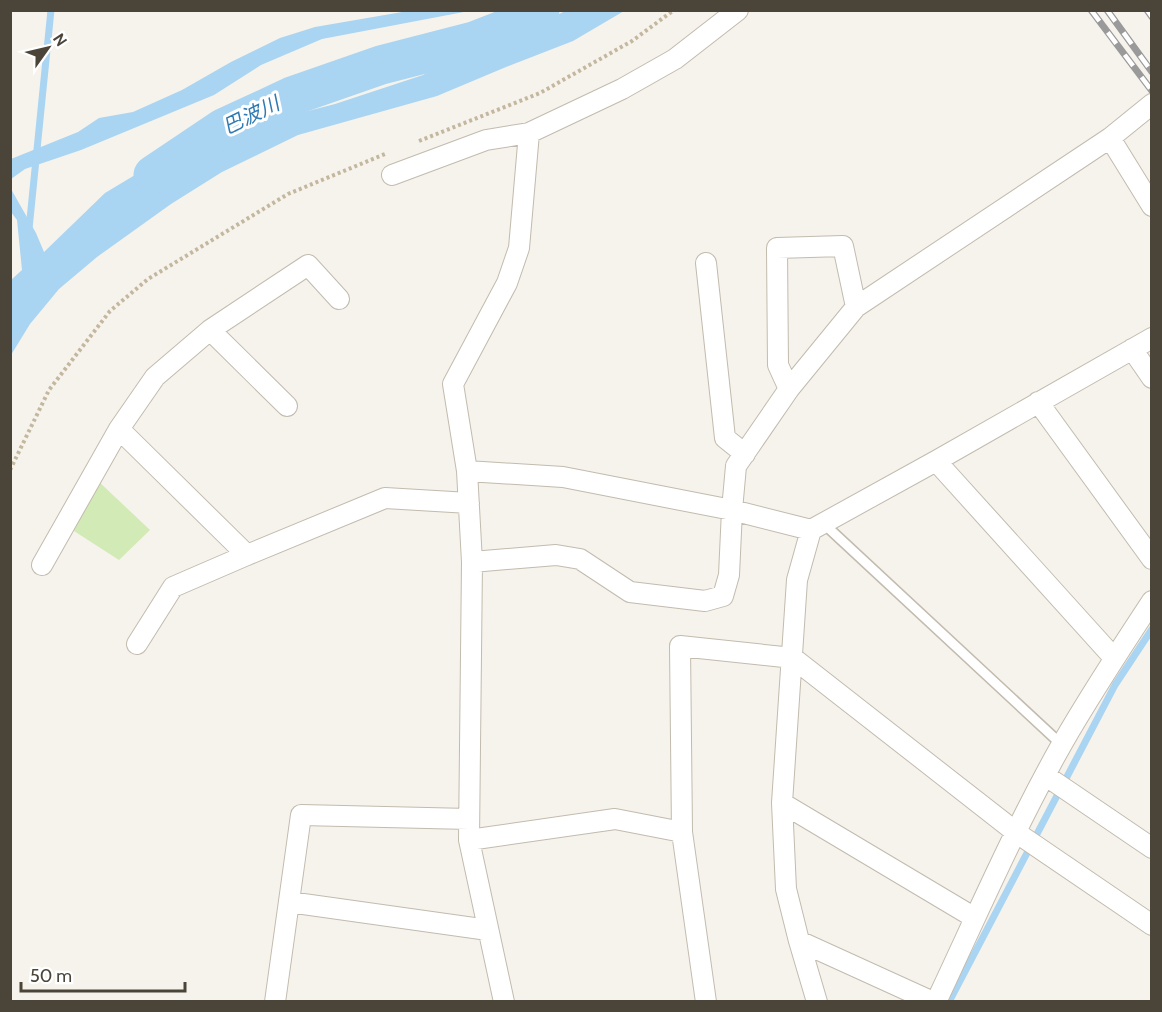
<svg xmlns="http://www.w3.org/2000/svg" width="1162" height="1012" viewBox="0 0 1162 1012" font-family="Cabin,'Noto Sans JP',sans-serif">
  <rect width="100%" height="100%" fill="#f6f3ec"/>
  <path fill="#d2eab5" d="M 97,480 L 150,530 L 119,560 L 74,531 Z"/>
  <path fill="#a9d4f2" d="M 408,11 L 469,11 L 322,39 L 261,65 L 214,95 L 81,150 L 25,169 L 11,179 L 11,159 L 78,132 L 99,118 L 133,112 L 182,90 L 231,62 L 280,38 L 315,27 Z
    M 565,11 L 624,11 L 573,41 L 506,67 L 437,96 L 298,135 L 222,172 L 171,204 L 97,257 L 59,289 L 30,324 L 11,355 L 11,280 L 22,270 L 17,220 L 11,212 L 11,189 L 36,233 L 44,252 L 105,193 L 165,157 L 239,129 L 335,104 L 423,75 L 453,59 L 521,34 Z"/>
  <g fill="none" stroke-linecap="round" stroke-linejoin="round">
    <path stroke="#a9d4f2" stroke-width="7" d="M 29,229 L 51,10
      M 949,1002 L 1115,685 L 1152,629"/>
    <path stroke="#a9d4f2" stroke-width="39" d="M 153,175 L 223,128 L 292,96 L 381,65 L 474,41 L 525,21 L 540,10"/>
    <g stroke="#c2bbae" stroke-width="12">
      <path id="service" d="M 823,523 L 1062,745"/>
    </g>
    <g stroke="#c2bbae" stroke-width="22">
      <path id="minor" d="M 1110,138 L 1152,206
        M 392,175 L 486,140 L 529,133
        M 706,263 L 725,438 L 745,454
        M 210,330 L 287,406
        M 1132,349 L 1152,378
        M 789,389 L 778,365 L 777,248 L 843,246 L 856,307
        M 1038,402 L 1152,559
        M 119,429 L 247,555
        M 936,461 L 1114,658
        M 467,471 L 563,477 L 732,510 L 811,530
        M 472,562 L 556,555 L 580,559 L 630,592 L 705,601 L 723,596 L 729,575 L 732,510 L 736,466 L 789,389 L 856,307 L 1110,138 L 1152,104
        M 42,565 L 119,429 L 155,377 L 210,330 L 308,265 L 339,299
        M 137,644 L 173,587 L 247,555 L 385,498 L 469,503
        M 1046,776 L 1152,848
        M 782,803 L 975,918
        M 469,840 L 615,819 L 682,832
        M 289,902 L 488,930
        M 799,941 L 786,889 L 782,803 L 797,580 L 811,530 L 936,461 L 1152,338
        M 275,1002 L 301,815 L 469,819
        M 504,1002 L 469,840 L 472,562 L 467,471 L 453,384 L 507,283 L 519,248 L 529,133 L 622,89 L 675,59 L 738,10
        M 706,1002 L 682,832 L 680,646 L 793,658 L 1017,833 L 1152,925
        M 817,1002 L 799,941 L 933,1002
        M 936,1002 C 977,915 1015,827 1062,744 C 1090,695 1121,648 1152,601"/>
    </g>
    <path stroke="#c4b79f" stroke-width="4" stroke-dasharray="3 3" stroke-linecap="butt" d="M 419,141 L 540,93 L 632,41 L 674,10
      M 10,470 L 49,390 L 110,311 L 148,279 L 288,194 L 385,154"/>
    <use href="#service" stroke="#fff" stroke-width="9"/>
    <use href="#minor" stroke="#fff" stroke-width="20"/>
    <g stroke="#9a9a9a" stroke-width="7">
      <path id="rail" d="M 1091,10 L 1152,91
        M 1107,10 L 1152,72
        M 1147,10 L 1152,17"/>
    </g>
    <use href="#rail" stroke="#fff" stroke-width="4.5" stroke-dasharray="14" stroke-linecap="butt"/>
  </g>
  <g text-anchor="middle" dominant-baseline="central" stroke-width="6" stroke-linejoin="round" paint-order="stroke">
    <g font-size="20" font-style="italic" fill="#2e7ab2" stroke="#fff">
      <text transform="translate(251 115) rotate(-26)">巴波川</text>
    </g>
  </g>
  <rect width="1162" height="1012" fill="none" stroke="#4b4439" stroke-width="24"/>
  <g transform="translate(48 48) rotate(56)" stroke="#ffffff" stroke-width="4.5" paint-order="stroke">
  <path d="M0-4.5L10 22L0 15L-10 22Z" fill="#4b4439"/>
  <text y="-9" font-size="16" font-weight="bold" text-anchor="middle" fill="#4b4439">N</text>
  </g>
  <path d="M21 982v9h164v-9" fill="none" stroke="#4b4439" stroke-width="3"/>
  <text x="30" y="982" font-size="18" fill="#4b4439" stroke="#ffffff" stroke-width="4.5" paint-order="stroke">50 m</text>
</svg>
